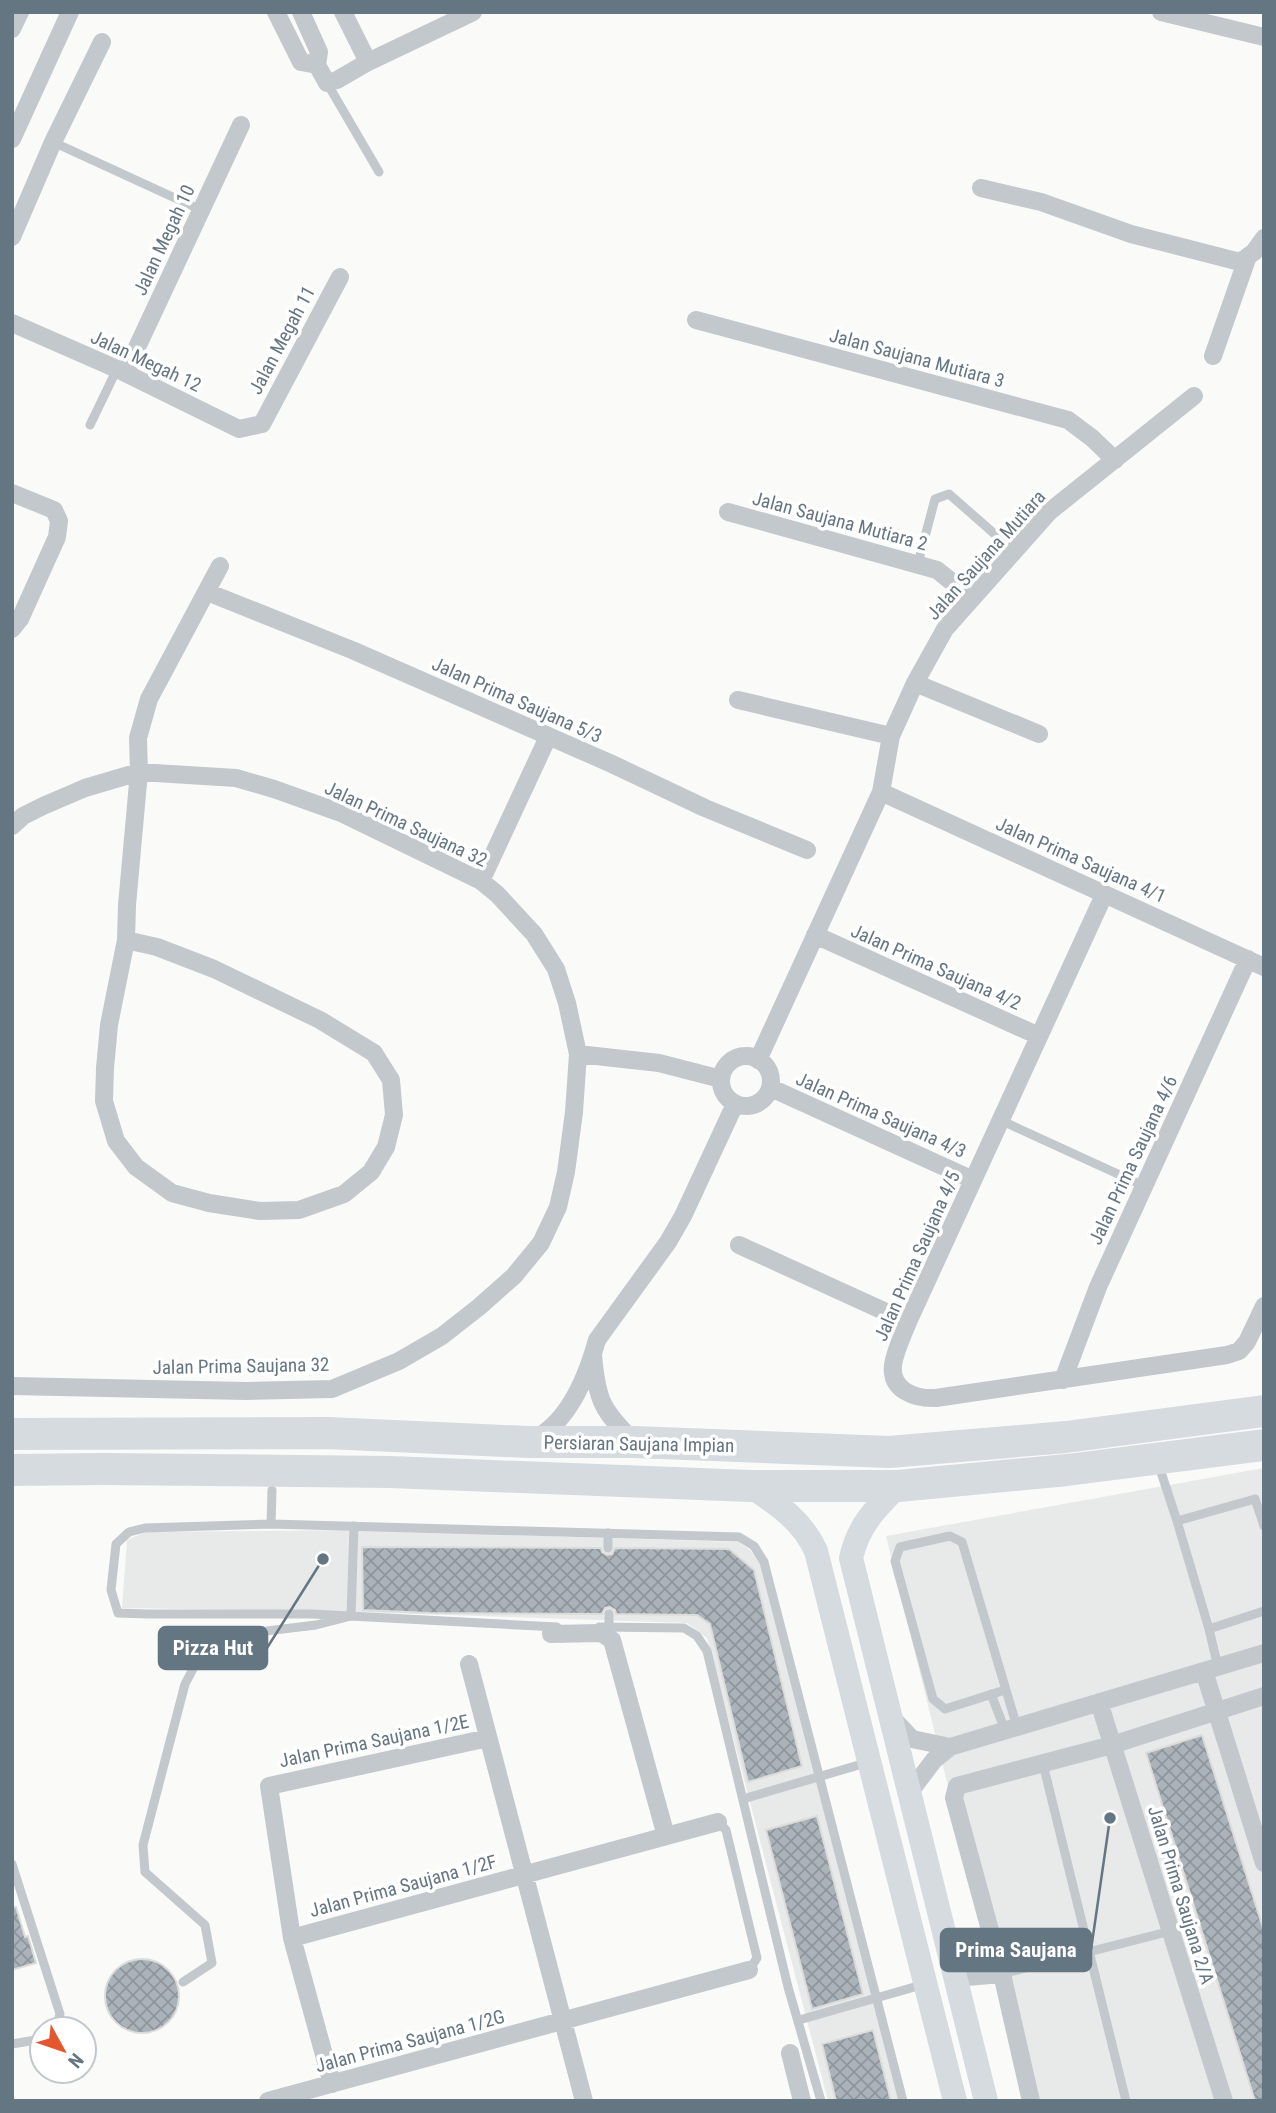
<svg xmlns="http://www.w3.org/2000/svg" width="1276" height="2113" viewBox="0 0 1276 2113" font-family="'Roboto Condensed',sans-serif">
  <defs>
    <pattern id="building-cross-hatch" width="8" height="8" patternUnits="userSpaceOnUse" patternTransform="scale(1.75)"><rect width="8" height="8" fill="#aab3b9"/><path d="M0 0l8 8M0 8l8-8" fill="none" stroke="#8e969c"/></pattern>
  </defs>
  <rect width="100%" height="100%" fill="#fafaf8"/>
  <path fill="#e8e9e9" d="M 1264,1468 L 1264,2101 L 1026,2101 L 886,1536 Z
    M 359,1530 L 738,1542 L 750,1550 L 761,1565 L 900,2101 L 828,2101 L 707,1638 L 687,1623 L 356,1612 L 122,1608 L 127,1540 L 146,1532 Z"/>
  <path fill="url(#building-cross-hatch)" stroke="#dcdcda" stroke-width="2" d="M 362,1547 L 601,1548 L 602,1552 L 607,1555 L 612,1554 L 615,1548 L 729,1549 L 754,1570 L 802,1766 L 748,1782 L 710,1624 L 697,1615 L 616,1614 L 615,1610 L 610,1607 L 605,1608 L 602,1614 L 430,1613 L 363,1610 Z
    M 1202,1735 L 1264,1931 L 1264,2101 L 1255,2101 L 1146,1753 Z
    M 817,1816 L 863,1994 L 812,2009 L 766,1830 Z
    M 12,1907 L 16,1907 L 25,1937 L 28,1936 L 36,1963 L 12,1970 Z
    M105 1996a37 37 0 1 1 74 0a37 37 0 1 1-74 0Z
    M 873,2030 L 891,2101 L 836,2101 L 822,2044 Z"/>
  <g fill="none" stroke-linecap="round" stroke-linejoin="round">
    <path stroke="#c3c8cc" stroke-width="9" d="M 327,83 L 379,172
      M 53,142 L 201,210
      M 90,425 L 117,369
      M 918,563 L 935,499 L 949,494 L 1014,551
      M 1000,1120 L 1144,1186
      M 1158,1463 L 1177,1521
      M 271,1524 L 272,1490
      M 608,1533 L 608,1548
      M 609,1614 L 609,1627
      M 557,1627 L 312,1614 L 148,1614 L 118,1613 L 111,1590 L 116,1544 L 129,1532 L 145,1528 L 271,1524 L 739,1537 L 754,1546 L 764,1562 L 903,2101
      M 599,1627 L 684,1628 L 697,1636 L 707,1651 L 788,1987 L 821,2101
      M 1209,1629 L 1264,1611
      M 1218,1667 L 1209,1629 L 1177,1521 L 1255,1499 L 1264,1526
      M 1005,1690 L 945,1709 L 933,1699 L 895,1561 L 900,1547 L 950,1536 L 962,1542 L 1017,1727
      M 991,1694 L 1005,1730
      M 1043,1764 L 1126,2101
      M 743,1799 L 869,1762
      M 718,1822 L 726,1830 L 757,1958 L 749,1970
      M 12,1864 L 60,2014 L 56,2029
      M 1002,1974 L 1171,1931
      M 183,1982 L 212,1963 L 205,1925 L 145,1872 L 143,1845 L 185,1684 L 201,1654 L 241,1634 L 316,1625 L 351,1616 L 354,1526
      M 799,2020 L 925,1984
      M 12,2044 L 42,2039"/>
    <path stroke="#c3c8cc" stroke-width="18" d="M 276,12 L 301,62 L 317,65
      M 301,12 L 319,52 L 317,65 L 327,83 L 337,80 L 368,62 L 473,12
      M 343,12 L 368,62
      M 1161,12 L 1264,37
      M 12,29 L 20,12
      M 12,139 L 70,12
      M 981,188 L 1041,202 L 1131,234 L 1240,262 L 1254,252 L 1264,238
      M 12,237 L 53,142 L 102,42
      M 696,320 L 1068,420 L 1092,438 L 1115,460
      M 12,323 L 117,369 L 239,429 L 262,424 L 340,277
      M 1213,356 L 1248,256
      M 125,373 L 241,125
      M 12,493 L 54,510 L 59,521 L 57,537 L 20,619 L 12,629
      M 728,512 L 937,570 L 972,598
      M 207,592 L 352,650 L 612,764 L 705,808 L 807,850
      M 915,683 L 1039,734
      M 738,700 L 891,736
      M 881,792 L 1264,967
      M 12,826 L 23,816 L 43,806 L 85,788 L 139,772 L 236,778 L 274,789 L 341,813 L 481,881 L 497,894 L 534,934 L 556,969 L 567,1003 L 578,1054 L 574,1112 L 566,1172 L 558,1207 L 541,1243 L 514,1276 L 479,1307 L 442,1336 L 399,1361 L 332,1389 L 246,1391 L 12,1386
      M 481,881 L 548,737
      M 1104,895 L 908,1322 C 903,1335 895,1351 893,1365 C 890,1391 916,1399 936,1398 L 1227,1355 L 1239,1351 L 1247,1342 L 1264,1306
      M 815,935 L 1039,1036
      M 126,940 L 157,947 L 214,969 L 320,1020 L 374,1053 L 391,1080 L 394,1115 L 386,1147 L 371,1172 L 344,1194 L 299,1210 L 260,1211 L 209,1203 L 172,1193 L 136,1167 L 116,1141 L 104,1101 L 105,1068 L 109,1025 L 126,940 L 127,905 L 139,772 L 138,738 L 149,699 L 220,566
      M 578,1054 L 659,1063 L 721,1079
      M721 1081a25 25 0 1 1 50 0a25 25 0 1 1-50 0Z
      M 758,1060 L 881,792 L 891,736 L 915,683 L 945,629 L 1049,512 L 1194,396
      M 771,1088 L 973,1180
      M 739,1245 L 908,1322
      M 593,1355 C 597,1401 602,1410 634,1442
      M 1063,1380 L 1098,1287 L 1248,959
      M 534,1439 C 569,1422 587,1376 597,1340 L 668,1242 L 683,1216 L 735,1104
      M 551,1634 L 601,1633 L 612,1640 L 666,1836
      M 469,1664 L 584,2101
      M 1204,1671 L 1264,1863
      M 1099,1702 L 1224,2101
      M 893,1719 L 912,1739 L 950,1747
      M 909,1793 L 934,1760 L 950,1747 L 1264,1653
      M 292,1938 L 718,1822
      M 955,1978 L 1002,1974
      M 790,2053 L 802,2101
      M 332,2084 L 292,1938 L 269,1786 L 488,1738
      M 268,2101 L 749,1970
      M 1031,2101 L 1002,1974 L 954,1798 L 957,1786 L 1112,1745 L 1264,1696"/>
    <path stroke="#d6dbdf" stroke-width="24" d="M 750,1486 C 777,1504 802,1520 816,1551 L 955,2101
      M 898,1486 C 875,1509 858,1526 851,1558 L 986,2101"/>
    <path stroke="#d6dbdf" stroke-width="32" d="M 12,1434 L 327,1433 L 528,1442 L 634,1442 L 889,1452 L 1066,1437 L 1264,1411
      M 12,1470 L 103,1469 L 390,1472 L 750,1486 L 898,1486 L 1067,1470 L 1264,1445"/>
  </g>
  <g text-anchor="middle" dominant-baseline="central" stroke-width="7" stroke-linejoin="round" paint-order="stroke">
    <g font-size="19" fill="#657683" stroke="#fff">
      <text transform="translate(164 240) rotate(-65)">Jalan Megah 10</text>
      <text transform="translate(282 340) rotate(-62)">Jalan Megah 11</text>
      <text transform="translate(917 358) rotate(15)">Jalan Saujana Mutiara 3</text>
      <text transform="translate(146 361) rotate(25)">Jalan Megah 12</text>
      <text transform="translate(840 521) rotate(15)">Jalan Saujana Mutiara 2</text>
      <text transform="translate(986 555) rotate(-48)">Jalan Saujana Mutiara</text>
      <text transform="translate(517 700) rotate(24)">Jalan Prima Saujana 5/3</text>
      <text transform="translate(406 824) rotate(25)">Jalan Prima Saujana 32</text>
      <text transform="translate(1081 860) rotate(24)">Jalan Prima Saujana 4/1</text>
      <text transform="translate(936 967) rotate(24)">Jalan Prima Saujana 4/2</text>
      <text transform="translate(881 1115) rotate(24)">Jalan Prima Saujana 4/3</text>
      <text transform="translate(1133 1160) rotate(-65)">Jalan Prima Saujana 4/6</text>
      <text transform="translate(917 1256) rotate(-66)">Jalan Prima Saujana 4/5</text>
      <text transform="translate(241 1366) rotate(-1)">Jalan Prima Saujana 32</text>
      <text transform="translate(639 1444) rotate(1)">Persiaran Saujana Impian</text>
      <text transform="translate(374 1741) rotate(-12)">Jalan Prima Saujana 1/2E</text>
      <text transform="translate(403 1886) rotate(-15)">Jalan Prima Saujana 1/2F</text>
      <text transform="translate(1181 1895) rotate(73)">Jalan Prima Saujana 2/A</text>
      <text transform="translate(410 2041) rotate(-15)">Jalan Prima Saujana 1/2G</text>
    </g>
  </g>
  <path fill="none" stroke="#657683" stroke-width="2.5" d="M323 1559L267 1648M1110 1818L1091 1950"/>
  <g fill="#657683" stroke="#fff" stroke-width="2.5">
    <circle cx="323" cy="1559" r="7"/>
    <circle cx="1110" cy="1818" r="7"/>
  </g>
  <g fill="#657683" stroke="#657683" stroke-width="2.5">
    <rect x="159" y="1627" width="108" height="42" rx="7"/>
    <rect x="941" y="1929" width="150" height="42" rx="7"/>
  </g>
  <g font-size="21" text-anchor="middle" font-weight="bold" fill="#fff">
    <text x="213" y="1655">Pizza Hut</text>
    <text x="1016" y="1957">Prima Saujana</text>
  </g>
  <rect width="1276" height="2113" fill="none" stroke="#657683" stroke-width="28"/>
  <g transform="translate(63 2050) rotate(130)"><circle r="33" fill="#ffffff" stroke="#c1c8cd" stroke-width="2"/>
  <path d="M0-5L12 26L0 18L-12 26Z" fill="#e4572e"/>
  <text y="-10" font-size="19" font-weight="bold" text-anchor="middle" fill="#657683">N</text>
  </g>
</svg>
